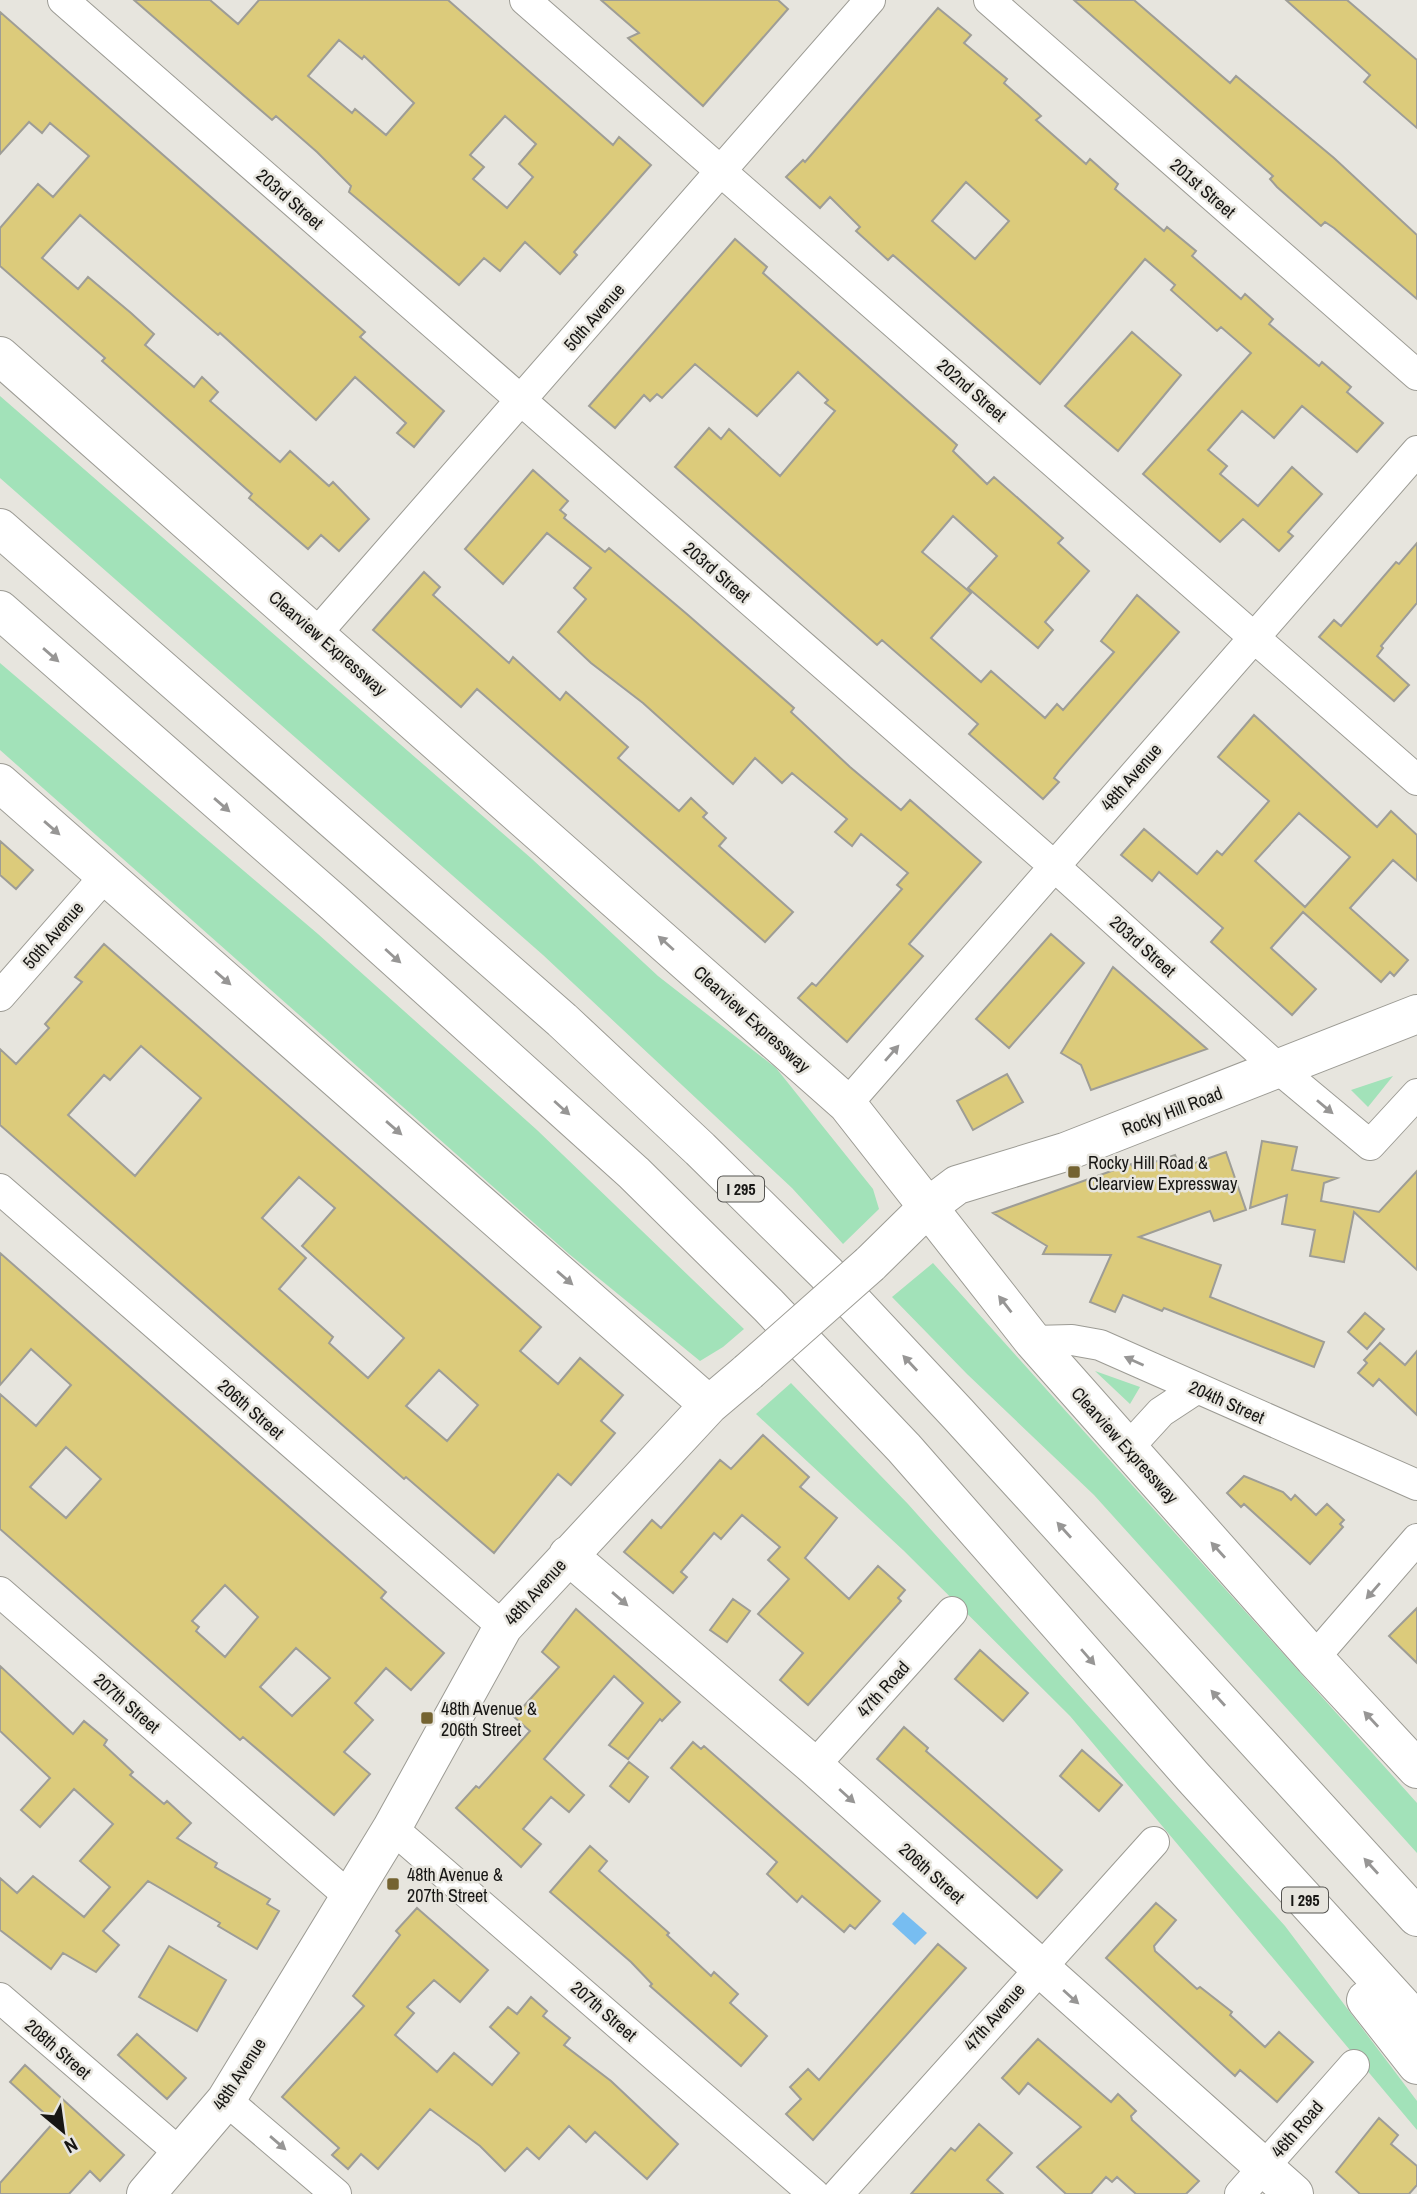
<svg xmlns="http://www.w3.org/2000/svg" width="1417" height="2194" viewBox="0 0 1417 2194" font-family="'Archivo Narrow',sans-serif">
  <rect width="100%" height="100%" fill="#e7e5de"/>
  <path fill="#a2e2b9" d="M 0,396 L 532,859 L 658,976 L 776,1068 L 873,1189 L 879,1209 L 843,1244 L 792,1188 L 543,955 L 0,478 Z
    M 0,663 L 318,934 L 537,1130 L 744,1329 L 723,1347 L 700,1361 L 569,1254 L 0,750 Z
    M 1393,1076 L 1368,1107 L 1351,1090 Z
    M 933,1263 L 1417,1803 L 1417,1853 L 1094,1495 L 967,1374 L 892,1297 Z
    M 1095,1371 L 1140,1387 L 1130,1404 Z
    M 791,1383 L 908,1504 L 1285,1926 L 1417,2101 L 1417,2130 L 1070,1716 L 903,1550 L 756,1414 Z"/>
  <path fill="#77bdf1" d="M 903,1912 L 927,1933 L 915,1945 L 892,1924 Z"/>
  <path fill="#dccb7b" stroke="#9e9d96" stroke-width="2" fill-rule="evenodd" d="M 134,0 L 210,0 L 238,24 L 259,0 L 448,0 L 613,145 L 619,137 L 651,165 L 574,252 L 577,255 L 560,274 L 525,242 L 500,271 L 484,258 L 459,285 L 349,192 L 351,186 L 317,152 L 276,116 L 272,120 ZM 339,40 L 362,59 L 364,56 L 414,103 L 386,135 L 355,109 L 352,113 L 308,76 ZM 505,116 L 536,144 L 519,164 L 533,177 L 507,208 L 473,179 L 484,167 L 470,155 Z
    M 601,0 L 778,0 L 788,9 L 703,106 L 628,38 L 639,33 Z
    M 1074,0 L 1134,0 L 1230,83 L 1236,76 L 1334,158 L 1417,235 L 1417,299 L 1334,228 L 1325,222 L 1321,226 L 1277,187 L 1270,179 L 1273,176 Z
    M 1286,0 L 1347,0 L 1417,60 L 1417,128 L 1364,82 L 1370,75 Z
    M 938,8 L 971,35 L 964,43 L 1007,79 L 1004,83 L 1041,116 L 1036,120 L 1086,164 L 1090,159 L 1118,184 L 1115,189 L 1164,231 L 1167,227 L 1196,251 L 1192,256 L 1241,299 L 1245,294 L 1273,319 L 1269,324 L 1319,366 L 1322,362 L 1351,387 L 1347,392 L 1383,423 L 1357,452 L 1302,406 L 1274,438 L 1242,411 L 1208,450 L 1227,466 L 1220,474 L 1258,506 L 1292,467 L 1322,494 L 1288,532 L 1293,536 L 1279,551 L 1243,519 L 1220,542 L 1143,474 L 1251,353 L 1221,327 L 1217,331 L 1171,290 L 1175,285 L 1145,259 L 1040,384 L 893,255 L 888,260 L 856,231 L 860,227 L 830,197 L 820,208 L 786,177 L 803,160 L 805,162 ZM 966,182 L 1009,221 L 975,259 L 932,221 Z
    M 0,12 L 365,332 L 360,337 L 444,411 L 414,447 L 397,433 L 406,423 L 355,377 L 316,420 L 220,333 L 218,335 L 80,215 L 42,258 L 78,289 L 88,277 L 131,313 L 154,334 L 145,345 L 194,387 L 202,377 L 218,392 L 210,401 L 280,462 L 290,451 L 329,486 L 333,482 L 369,519 L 339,551 L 321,535 L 308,549 L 249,498 L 252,494 L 102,361 L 105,358 L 0,266 L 0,228 L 38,184 L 53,197 L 89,156 L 50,123 L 42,133 L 29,122 L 0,154 Z
    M 735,239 L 767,267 L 763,273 L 957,445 L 953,451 L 987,484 L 994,477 L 1063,538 L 1058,543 L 1089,571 L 1045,622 L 1053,630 L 1038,648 L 968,588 L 997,556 L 953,516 L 922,552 L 971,593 L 931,638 L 981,682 L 991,671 L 1045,718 L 1057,704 L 1063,710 L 1114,652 L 1101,641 L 1137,595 L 1179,632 L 1059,771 L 1054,778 L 1059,782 L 1043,799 L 969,734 L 978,724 L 882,640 L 877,645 L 675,467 L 709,428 L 721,439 L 729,429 L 780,476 L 835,411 L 825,403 L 828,400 L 798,372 L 757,416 L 695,364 L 662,398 L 657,394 L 650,401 L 644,395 L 615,428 L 589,406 Z
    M 1132,332 L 1181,375 L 1118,451 L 1065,406 Z
    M 533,470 L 568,501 L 560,510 L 566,515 L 564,518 L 605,552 L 609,548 L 688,615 L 794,708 L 791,712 L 850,767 L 901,810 L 910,800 L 981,862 L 909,944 L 923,956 L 847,1042 L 798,998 L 812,983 L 816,986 L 902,889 L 897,885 L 908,873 L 861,834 L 852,846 L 835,832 L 847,819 L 792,773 L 782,783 L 755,758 L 733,784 L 643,703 L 591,663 L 558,632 L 586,599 L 574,588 L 591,568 L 547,533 L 503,584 L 465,549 Z
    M 1417,543 L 1417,603 L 1381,646 L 1383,648 L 1377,656 L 1409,685 L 1394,701 L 1319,637 L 1334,620 L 1341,626 L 1396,562 L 1399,564 Z
    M 424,572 L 440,587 L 433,595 L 509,663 L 513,657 L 560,700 L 566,692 L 628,747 L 618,758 L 679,811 L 691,798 L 707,813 L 703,817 L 726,838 L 719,846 L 793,912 L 765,942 L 477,689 L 461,707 L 373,630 Z
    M 1254,715 L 1377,827 L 1391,811 L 1417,835 L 1417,881 L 1393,860 L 1350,908 L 1408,960 L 1394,976 L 1390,972 L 1381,982 L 1303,912 L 1271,948 L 1316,989 L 1292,1015 L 1211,942 L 1223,928 L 1159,872 L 1152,881 L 1121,855 L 1144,829 L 1197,874 L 1217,851 L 1222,855 L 1269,801 L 1218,757 ZM 1299,813 L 1350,857 L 1305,907 L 1255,861 Z
    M 0,841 L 33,870 L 16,889 L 0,875 Z
    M 1051,934 L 1084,963 L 1009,1048 L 976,1019 Z
    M 104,944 L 541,1327 L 520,1351 L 558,1384 L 580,1358 L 623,1395 L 601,1421 L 615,1433 L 571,1485 L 558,1474 L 494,1553 L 406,1477 L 404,1479 L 0,1125 L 0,1049 L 16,1064 L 49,1028 L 45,1024 L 82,982 L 75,977 ZM 141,1046 L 201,1098 L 135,1176 L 68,1115 L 104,1075 L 110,1080 ZM 299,1177 L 335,1208 L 302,1246 L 404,1338 L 368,1378 L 329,1343 L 333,1337 L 279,1289 L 306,1258 L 262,1218 ZM 439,1370 L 478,1405 L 447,1441 L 406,1406 Z
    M 1113,967 L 1207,1049 L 1091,1090 L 1081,1065 L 1061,1053 Z
    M 1007,1074 L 1023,1102 L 973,1130 L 957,1101 Z
    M 1262,1141 L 1297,1147 L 1292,1170 L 1337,1178 L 1324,1183 L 1321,1201 L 1379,1212 L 1417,1171 L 1417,1270 L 1354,1212 L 1344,1262 L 1310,1256 L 1315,1230 L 1282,1224 L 1287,1195 L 1250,1208 Z
    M 1226,1152 L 1246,1210 L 1214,1221 L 1210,1211 L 1139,1237 L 1221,1265 L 1210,1297 L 1324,1342 L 1314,1367 L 1164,1308 L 1162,1311 L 1123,1295 L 1115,1312 L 1090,1302 L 1111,1255 L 1043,1254 L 1047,1246 L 993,1213 L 1131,1164 L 1134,1169 L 1175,1155 L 1181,1168 Z
    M 0,1253 L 386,1592 L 381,1598 L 444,1653 L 411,1690 L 386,1668 L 355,1703 L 373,1720 L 344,1752 L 370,1774 L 334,1815 L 243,1737 L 240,1740 L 0,1529 L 0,1394 L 36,1426 L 71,1385 L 31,1349 L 0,1385 ZM 66,1447 L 101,1479 L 66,1518 L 30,1487 ZM 225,1585 L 258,1617 L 225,1657 L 196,1631 L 199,1627 L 192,1621 ZM 296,1648 L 330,1678 L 292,1716 L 260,1687 Z
    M 1365,1313 L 1384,1329 L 1367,1349 L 1348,1332 Z
    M 1380,1343 L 1405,1365 L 1417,1351 L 1417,1415 L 1379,1379 L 1373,1386 L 1358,1373 L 1367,1363 L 1364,1360 Z
    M 763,1435 L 809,1477 L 800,1487 L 837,1518 L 805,1558 L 849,1599 L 878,1566 L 905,1590 L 898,1598 L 901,1601 L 808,1705 L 780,1680 L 803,1653 L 758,1614 L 789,1579 L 768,1560 L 780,1547 L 742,1515 L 721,1539 L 714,1533 L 681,1572 L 687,1577 L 673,1593 L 624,1552 L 652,1520 L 661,1528 L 720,1460 L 731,1469 Z
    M 1244,1476 L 1283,1492 L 1291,1500 L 1295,1495 L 1316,1515 L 1327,1504 L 1344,1520 L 1340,1524 L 1343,1527 L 1310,1564 L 1244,1504 L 1241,1507 L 1227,1493 Z
    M 733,1599 L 750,1611 L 727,1642 L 710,1630 Z
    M 1417,1608 L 1417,1663 L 1389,1636 Z
    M 576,1609 L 680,1702 L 662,1721 L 660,1719 L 628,1759 L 609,1745 L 643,1703 L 614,1676 L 544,1759 L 584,1795 L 569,1812 L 551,1797 L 523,1829 L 541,1844 L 521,1867 L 456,1808 L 476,1786 L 479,1788 L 530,1731 L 514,1717 L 559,1667 L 542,1652 Z
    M 980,1650 L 1028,1693 L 1003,1721 L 955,1679 Z
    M 0,1666 L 73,1734 L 84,1721 L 107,1740 L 104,1745 L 133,1772 L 130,1775 L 164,1804 L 167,1801 L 191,1823 L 177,1838 L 217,1863 L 215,1867 L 270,1899 L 267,1904 L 279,1911 L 257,1949 L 218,1926 L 220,1923 L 148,1881 L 103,1931 L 119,1945 L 96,1972 L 63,1953 L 51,1969 L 0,1930 L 0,1878 L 17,1893 L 33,1876 L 84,1917 L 110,1887 L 80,1861 L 113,1824 L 74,1789 L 40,1827 L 21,1810 L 50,1778 L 0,1731 Z
    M 904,1727 L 928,1748 L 926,1751 L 1062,1870 L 1037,1898 L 877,1759 Z
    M 693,1742 L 701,1749 L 704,1746 L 880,1901 L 855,1929 L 850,1925 L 844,1932 L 802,1896 L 797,1902 L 767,1874 L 777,1862 L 671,1768 Z
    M 1082,1750 L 1122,1785 L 1099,1811 L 1060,1776 Z
    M 629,1762 L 648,1777 L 629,1802 L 610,1786 Z
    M 590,1846 L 607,1861 L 599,1871 L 669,1933 L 667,1935 L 711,1976 L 714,1972 L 738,1994 L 730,2003 L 767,2036 L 741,2066 L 650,1986 L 652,1984 L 631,1962 L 550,1892 Z
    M 1156,1903 L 1176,1920 L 1154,1946 L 1155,1951 L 1197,1989 L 1200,1987 L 1232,2012 L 1230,2015 L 1265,2047 L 1279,2032 L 1313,2062 L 1277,2102 L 1240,2070 L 1235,2076 L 1106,1958 Z
    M 417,1908 L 488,1970 L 460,2002 L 434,1980 L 407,2007 L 414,2013 L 395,2035 L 437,2072 L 454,2053 L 492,2085 L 519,2053 L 490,2027 L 508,2007 L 517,2014 L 531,1997 L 547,2011 L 543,2016 L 570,2038 L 564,2045 L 611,2081 L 678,2144 L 647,2179 L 595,2132 L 586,2142 L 569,2126 L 539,2159 L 527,2148 L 505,2171 L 480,2146 L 430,2109 L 378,2169 L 361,2154 L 348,2169 L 332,2155 L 339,2148 L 282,2097 L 364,2006 L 353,1996 L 400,1935 L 396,1931 Z
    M 938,1944 L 966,1968 L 813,2140 L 786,2114 L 801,2099 L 790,2087 L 808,2069 L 819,2080 Z
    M 169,1946 L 226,1980 L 197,2031 L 139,1997 Z
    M 137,2034 L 186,2078 L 167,2099 L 118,2055 Z
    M 1038,2039 L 1111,2102 L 1118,2094 L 1136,2111 L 1131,2116 L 1132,2120 L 1199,2181 L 1186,2194 L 1136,2194 L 1117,2177 L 1112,2182 L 1106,2177 L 1091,2194 L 1066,2194 L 1037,2167 L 1081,2127 L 1028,2083 L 1019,2094 L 1002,2078 Z
    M 25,2065 L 124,2155 L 100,2181 L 90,2171 L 69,2194 L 0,2194 L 0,2183 L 54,2122 L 10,2082 Z
    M 1379,2118 L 1398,2135 L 1391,2144 L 1417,2166 L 1417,2185 L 1409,2194 L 1360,2194 L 1336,2172 Z
    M 979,2124 L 1012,2153 L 987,2180 L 1003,2194 L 911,2194 L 951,2148 L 955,2151 Z"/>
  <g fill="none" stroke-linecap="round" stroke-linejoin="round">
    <g stroke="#9c9b94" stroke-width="32">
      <path id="street" d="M 63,0 L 1054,866 L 1280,1070 L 1370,1145 L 1417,1094
        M 525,0 L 1417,780
        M 989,0 L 1417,375
        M 317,633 L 870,0
        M 0,996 L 106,875
        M 847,1104 L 1417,451
        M 0,1189 L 503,1627
        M 1033,1341 L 1072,1340 L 1100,1345 L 1417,1485
        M 1128,1448 L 1161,1412 L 1196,1389
        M 0,1592 L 350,1897
        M 1314,1658 L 1417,1539
        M 814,1766 L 952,1612
        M 392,1828 L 814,2194
        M 0,1998 L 181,2154
        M 226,2100 L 336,2194
        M 838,2194 L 1154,1842
        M 1240,2194 L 1354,2065"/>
    </g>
    <g stroke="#9c9b94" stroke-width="40">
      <path id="secondary" d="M 0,356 L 847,1104 L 1033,1341 L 1314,1658 L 1417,1769
        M 0,783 L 709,1405
        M 870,1264 L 929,1206 L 957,1185 L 1065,1152 L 1417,1014
        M 568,1555 L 814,1766 L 1294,2194
        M 146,2194 L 226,2100 L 392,1828 L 503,1627 L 709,1405 L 748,1372"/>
    </g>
    <g stroke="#9c9b94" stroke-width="40">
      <path id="highway" d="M 0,528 L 562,1020 L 700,1149 L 826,1273 L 957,1413 L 1417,1917
        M 0,610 L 333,902 L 634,1173 L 768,1305 L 904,1448 L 1193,1777 L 1417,2022
        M 1366,2000 L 1417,2065"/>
    </g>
    <use href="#street" stroke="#fff" stroke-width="30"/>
    <use href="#secondary" stroke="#fff" stroke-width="38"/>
    <use href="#highway" stroke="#fff" stroke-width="38"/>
    <g stroke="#9c9b94" stroke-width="40" stroke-linecap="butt">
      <path id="secondary-bridge" d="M 748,1372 L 870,1264"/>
    </g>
    <use href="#secondary-bridge" stroke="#fff" stroke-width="38"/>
  </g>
  <defs><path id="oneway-solid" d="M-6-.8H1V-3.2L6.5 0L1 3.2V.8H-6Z" transform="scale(1.75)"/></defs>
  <g fill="#979695">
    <use href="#oneway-solid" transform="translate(51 655) rotate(41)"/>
    <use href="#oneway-solid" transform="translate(222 805) rotate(41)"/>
    <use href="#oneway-solid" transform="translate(52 828) rotate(41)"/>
    <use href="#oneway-solid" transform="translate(666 943) rotate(-138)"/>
    <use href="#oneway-solid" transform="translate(393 956) rotate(42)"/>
    <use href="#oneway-solid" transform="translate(223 978) rotate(41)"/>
    <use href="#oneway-solid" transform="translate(892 1053) rotate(-49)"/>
    <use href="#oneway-solid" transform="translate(1325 1107) rotate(40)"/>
    <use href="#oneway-solid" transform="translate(562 1108) rotate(42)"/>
    <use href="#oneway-solid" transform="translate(394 1128) rotate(41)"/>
    <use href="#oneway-solid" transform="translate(565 1278) rotate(41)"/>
    <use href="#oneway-solid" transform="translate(1005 1304) rotate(-128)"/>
    <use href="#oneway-solid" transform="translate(1134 1361) rotate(-156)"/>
    <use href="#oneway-solid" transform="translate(910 1363) rotate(-133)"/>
    <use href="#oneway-solid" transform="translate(1064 1530) rotate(-132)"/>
    <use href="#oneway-solid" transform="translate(1218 1550) rotate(-132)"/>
    <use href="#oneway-solid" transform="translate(1373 1591) rotate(131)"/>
    <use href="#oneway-solid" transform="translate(620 1599) rotate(41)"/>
    <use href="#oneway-solid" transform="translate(1088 1657) rotate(49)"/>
    <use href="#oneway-solid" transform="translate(1218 1698) rotate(-132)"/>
    <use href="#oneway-solid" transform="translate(1371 1719) rotate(-133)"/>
    <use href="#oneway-solid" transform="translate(847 1796) rotate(42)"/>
    <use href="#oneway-solid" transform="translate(1371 1866) rotate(-132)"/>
    <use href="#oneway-solid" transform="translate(1071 1997) rotate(42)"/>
    <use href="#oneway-solid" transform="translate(278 2143) rotate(41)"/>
  </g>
  <g fill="#746331" stroke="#e7e5de" stroke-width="2.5">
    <rect x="1067" y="1165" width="14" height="14" rx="3.5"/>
    <rect x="420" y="1711" width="14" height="14" rx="3.5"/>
    <rect x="386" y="1877" width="14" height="14" rx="3.5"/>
  </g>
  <g text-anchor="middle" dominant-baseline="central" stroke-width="5" stroke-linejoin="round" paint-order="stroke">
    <g fill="#e7e5de" stroke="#555451" stroke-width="2">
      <rect x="718" y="1176.5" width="46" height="25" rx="5"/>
      <rect x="1282" y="1887.5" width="46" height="25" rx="5"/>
    </g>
    <g font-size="16" font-weight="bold" fill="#171614">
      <text x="741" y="1189">I 295</text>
      <text x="1305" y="1900">I 295</text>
    </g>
    <g font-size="18" fill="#171614" stroke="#e7e5de">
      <text transform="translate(1203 188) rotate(41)">201st Street</text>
      <text transform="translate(290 199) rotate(41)">203rd Street</text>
      <text transform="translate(594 317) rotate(-49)">50th Avenue</text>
      <text transform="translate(972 390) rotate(41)">202nd Street</text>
      <text transform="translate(717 572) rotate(41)">203rd Street</text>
      <text transform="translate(328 643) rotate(41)">Clearview Expressway</text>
      <text transform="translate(1131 777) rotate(-49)">48th Avenue</text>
      <text transform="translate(53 935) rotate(-49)">50th Avenue</text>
      <text transform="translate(1143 946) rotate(42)">203rd Street</text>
      <text transform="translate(752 1019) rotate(42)">Clearview Expressway</text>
      <text transform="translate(1172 1111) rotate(-21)">Rocky Hill Road</text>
      <text transform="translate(1227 1402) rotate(24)">204th Street</text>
      <text transform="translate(251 1409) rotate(41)">206th Street</text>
      <text transform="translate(1125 1445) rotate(48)">Clearview Expressway</text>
      <text transform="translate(535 1592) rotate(-48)">48th Avenue</text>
      <text transform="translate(883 1689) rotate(-48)">47th Road</text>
      <text transform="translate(127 1703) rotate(41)">207th Street</text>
      <text transform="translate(932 1873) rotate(42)">206th Street</text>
      <text transform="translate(604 2011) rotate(41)">207th Street</text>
      <text transform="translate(994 2017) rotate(-49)">47th Avenue</text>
      <text transform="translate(58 2049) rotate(41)">208th Street</text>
      <text transform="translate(239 2074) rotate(-57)">48th Avenue</text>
      <text transform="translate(1297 2129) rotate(-49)">46th Road</text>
    </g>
    <g font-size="18" fill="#171614" stroke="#e7e5de" text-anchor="start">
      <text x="1088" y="1162">Rocky Hill Road &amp;<tspan x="1088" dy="21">Clearview Expressway</tspan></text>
      <text x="441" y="1708">48th Avenue &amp;<tspan x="441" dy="21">206th Street</tspan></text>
      <text x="407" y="1874">48th Avenue &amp;<tspan x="407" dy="21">207th Street</tspan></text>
    </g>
  </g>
  <g transform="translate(63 2131) rotate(151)" stroke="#e7e5de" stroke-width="5" paint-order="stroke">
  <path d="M0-5L12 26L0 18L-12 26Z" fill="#171614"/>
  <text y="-10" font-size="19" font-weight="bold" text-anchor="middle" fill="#171614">N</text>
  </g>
</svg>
